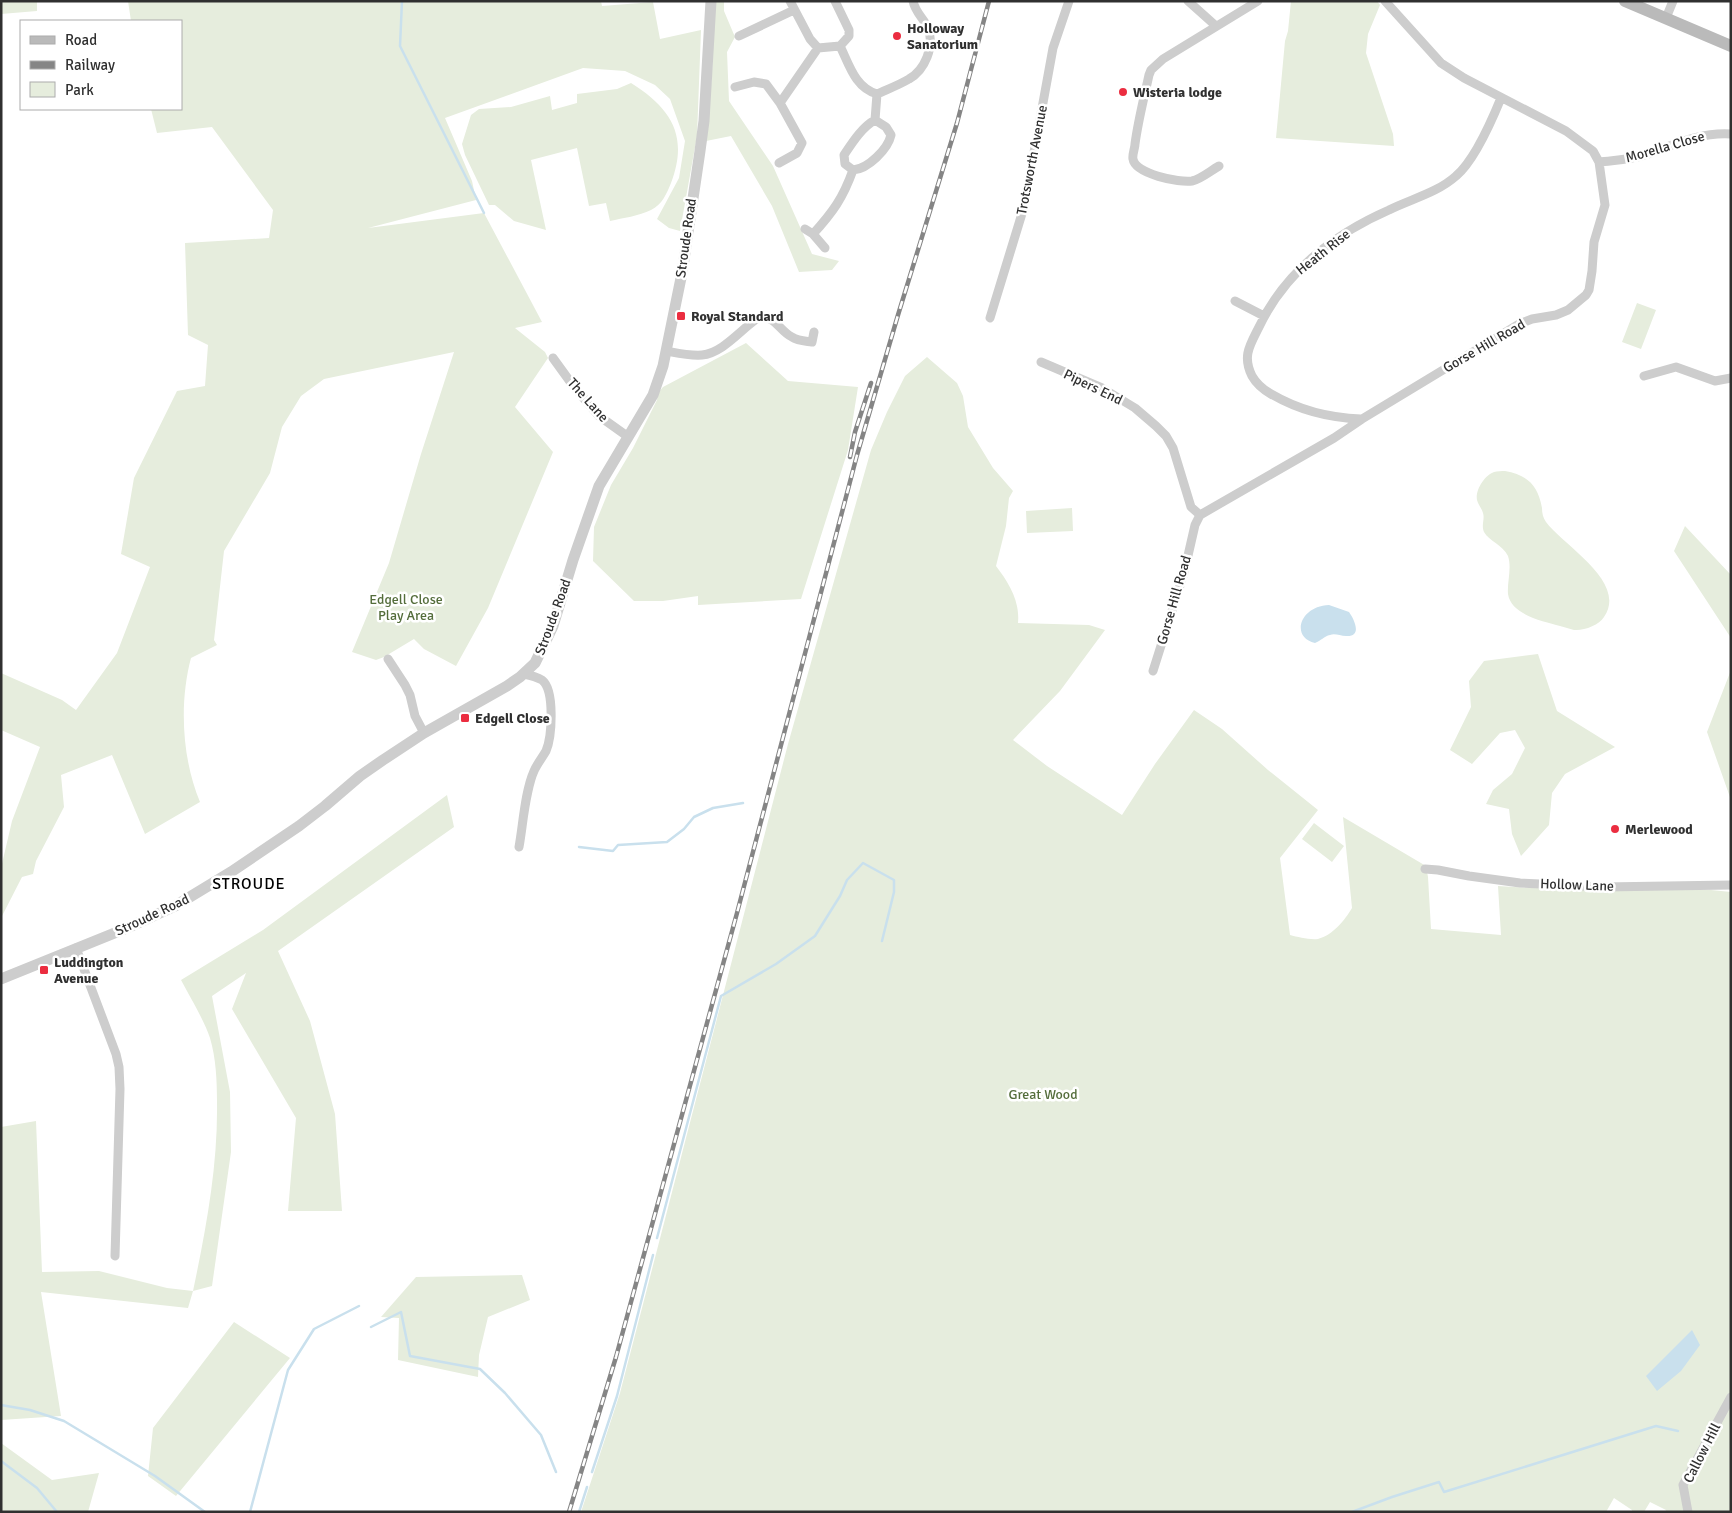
<svg xmlns="http://www.w3.org/2000/svg" width="1732" height="1513" viewBox="0 0 1732 1513" font-family="Signika,sans-serif">
  <rect width="100%" height="100%" fill="#fff"/>
  <path fill="#e6eddd" d="M 1,1 L 37,1 L 37,11 L 1,14 Z
    M 128,1 L 601,1 L 602,6 L 653,2 L 660,39 L 701,30 L 697,136 L 680,231 L 669,228 L 657,219 L 679,178 L 685,141 L 670,99 L 655,85 L 625,71 L 583,68 L 445,118 L 472,181 L 476,200 L 368,228 L 484,213 L 542,322 L 515,328 L 545,352 L 548,358 L 515,407 L 553,452 L 488,608 L 456,666 L 424,649 L 414,639 L 384,657 L 376,660 L 352,652 L 389,563 L 421,454 L 454,352 L 324,379 L 301,396 L 282,427 L 270,473 L 224,551 L 214,640 L 217,645 L 191,658 C 179,703 182,759 200,802 L 145,834 L 112,755 L 61,775 L 64,807 L 36,861 L 33,874 L 22,877 L 1,918 L 1,868 L 12,821 L 40,747 L 1,730 L 1,673 L 62,700 L 76,710 L 117,653 L 150,567 L 121,554 L 134,478 L 177,391 L 205,386 L 208,345 L 188,335 L 185,243 L 269,238 L 273,210 L 212,127 L 157,133 L 151,109 L 181,109 L 181,21 L 131,21 Z
    M 714,1 L 724,1 L 724,11 L 735,37 L 727,52 L 729,101 L 773,166 L 812,254 L 839,261 L 832,270 L 799,272 L 772,206 L 731,136 L 706,141 L 712,74 Z
    M 1291,1 L 1377,1 L 1380,5 L 1368,34 L 1366,53 L 1393,134 L 1394,146 L 1276,138 L 1285,41 L 1288,31 Z
    M 631,83 C 671,108 689,136 671,183 C 667,193 662,205 651,210 C 639,216 623,218 610,221 L 606,203 L 589,206 L 577,148 L 531,160 L 546,230 L 514,221 L 495,205 L 489,205 L 465,155 L 462,144 L 471,115 L 479,109 L 511,107 L 550,96 L 552,110 L 577,103 L 577,94 L 617,89 Z
    M 1637,303 L 1656,310 L 1641,349 L 1622,342 Z
    M 746,343 L 788,381 L 858,387 L 848,450 L 801,599 L 698,605 L 698,596 L 663,601 L 634,601 L 593,561 L 594,527 L 611,485 L 633,448 L 657,400 L 658,393 L 663,387 Z
    M 927,357 L 957,383 L 963,396 L 968,427 L 993,468 L 1013,491 L 1009,498 L 1006,526 L 996,566 C 1009,583 1020,601 1018,623 L 1089,625 L 1105,630 L 1060,691 L 1013,740 L 1047,766 L 1122,815 L 1155,764 L 1194,710 L 1222,729 L 1268,770 L 1318,810 L 1280,858 L 1290,935 C 1298,937 1309,940 1318,939 C 1333,935 1345,920 1352,908 L 1343,817 L 1426,866 L 1428,877 L 1431,929 L 1501,935 L 1498,886 L 1530,888 L 1711,890 L 1731,892 L 1731,1512 L 1665,1512 L 1666,1510 L 1650,1502 L 1644,1512 L 1632,1512 L 1632,1510 L 1614,1498 L 1606,1512 L 581,1512 L 620,1393 L 788,744 L 871,450 L 887,412 L 905,376 Z
    M 1505,471 C 1527,475 1538,485 1542,508 C 1542,513 1543,518 1546,522 C 1564,546 1628,582 1604,617 C 1599,625 1584,631 1574,630 C 1569,629 1565,627 1560,626 C 1543,621 1511,615 1508,594 C 1507,582 1512,568 1508,556 C 1503,545 1489,541 1484,532 C 1481,525 1485,519 1483,513 C 1482,509 1478,504 1477,500 C 1475,490 1485,475 1494,472 C 1497,471 1502,471 1505,471 Z
    M 1072,508 L 1073,531 L 1027,533 L 1026,511 Z
    M 1685,526 L 1731,575 L 1731,638 L 1674,551 Z
    M 1538,654 L 1557,711 L 1615,747 L 1565,774 L 1552,793 L 1549,825 L 1521,856 L 1512,834 L 1509,809 L 1486,804 L 1493,790 L 1512,774 L 1525,748 L 1515,730 L 1500,733 L 1472,764 L 1450,750 L 1471,707 L 1469,681 L 1484,661 Z
    M 1731,670 L 1731,800 L 1707,732 Z
    M 447,795 L 454,827 L 278,951 L 310,1021 L 335,1114 L 342,1211 L 288,1211 L 296,1118 L 232,1009 L 246,973 L 212,996 L 230,1092 L 231,1152 L 212,1286 L 193,1291 L 188,1308 L 41,1292 L 61,1416 L 1,1420 L 1,1127 L 36,1121 L 42,1272 L 99,1271 L 167,1288 L 193,1291 C 206,1229 218,1166 217,1102 C 217,1081 216,1058 210,1038 C 204,1020 190,997 181,980 L 263,930 Z
    M 1314,823 L 1344,846 L 1332,862 L 1302,839 Z
    M 522,1275 L 530,1300 L 488,1317 L 479,1355 L 478,1377 L 398,1360 L 399,1318 L 381,1317 L 416,1277 Z
    M 234,1322 L 290,1358 L 176,1496 L 148,1476 L 153,1428 Z
    M 1,1443 L 52,1480 L 99,1473 L 88,1512 L 1,1512 Z"/>
  <path fill="#c9e0ed" d="M 1329,605 L 1349,612 C 1354,619 1363,637 1346,636 C 1340,636 1335,633 1330,635 C 1324,636 1321,641 1315,643 C 1290,637 1300,606 1329,605 Z
    M 1692,1330 L 1700,1345 L 1681,1371 L 1657,1391 L 1646,1376 Z"/>
  <g fill="none" stroke-linecap="round" stroke-linejoin="round">
    <path stroke="#c9e0ed" stroke-width="2.5" d="M 402,1 L 400,46 L 484,213
      M 579,847 L 613,851 L 618,845 L 667,842 L 684,829 L 694,817 L 713,808 L 743,803
      M 657,1238 L 721,996 L 776,964 L 815,936 L 840,896 L 847,880 L 863,863 L 894,880 L 894,892 L 882,941
      M 371,1327 L 401,1312 L 410,1356 L 480,1369 L 505,1393 L 541,1435 L 556,1472
      M 1,1405 L 30,1410 L 64,1421 L 155,1476 L 205,1512
      M 1,1461 L 37,1488 L 57,1512
      M 592,1472 L 617,1396 L 653,1255
      M 250,1512 L 288,1370 L 314,1329 L 359,1306
      M 579,1512 L 587,1487
      M 1352,1512 L 1392,1497 L 1439,1482 L 1444,1492 L 1656,1426 L 1678,1431"/>
    <path stroke="#cdcdcd" stroke-width="9" d="M 790,1 L 810,39 L 818,48 L 840,46 L 849,36 L 849,30 L 835,1
      M 1188,1 L 1216,26
      M 1666,18 L 1673,1
      M 739,36 L 794,10
      M 840,46 C 849,64 855,88 877,94 C 888,89 899,85 909,79 C 925,70 935,46 928,28 C 924,19 915,12 913,1
      M 735,87 L 754,82 L 766,84 L 780,103 L 802,143 L 797,153 L 779,163
      M 780,103 L 818,48
      M 1599,162 C 1615,160 1630,160 1645,155 C 1674,145 1699,132 1731,134
      M 1219,166 C 1210,171 1201,179 1192,181 C 1179,183 1135,174 1133,159 C 1132,155 1135,148 1135,144 C 1138,121 1144,98 1149,75 L 1151,70 L 1163,59 L 1258,1
      M 853,170 L 845,164 L 844,155 C 852,143 862,127 875,120
      M 805,229 L 813,234 L 825,248
      M 813,234 C 833,212 843,198 853,170 C 868,169 888,149 891,135 L 886,127 L 875,120 L 877,94
      M 1235,301 L 1264,316
      M 990,318 L 1024,207 L 1053,48 L 1069,1
      M 666,351 C 677,353 690,356 702,355 C 723,353 741,329 758,318 C 775,314 779,331 792,337 C 798,341 806,341 812,342 L 814,332
      M 553,358 L 574,387 L 599,416 L 627,436
      M 1041,362 L 1102,388 L 1135,408 L 1156,426 L 1166,436 L 1173,448 L 1191,507 L 1200,515
      M 1644,376 L 1676,367 L 1715,381 L 1731,378
      M 1361,419 C 1328,418 1300,411 1271,394 C 1264,390 1256,383 1252,376 C 1242,356 1250,345 1259,327 C 1285,272 1334,234 1389,210 C 1411,199 1437,193 1456,176 C 1474,161 1492,120 1501,98
      M 388,659 L 405,685 L 410,695 L 415,716 L 424,733
      M 1153,671 L 1184,573 L 1195,525 L 1200,515 L 1334,438 L 1362,419 L 1519,324 L 1532,319 L 1556,315 L 1568,310 L 1586,295 L 1589,290 L 1592,271 L 1594,242 L 1605,205 L 1599,162 L 1593,151 L 1566,131 L 1464,78 L 1441,63 L 1385,1
      M 519,847 C 523,825 525,791 534,771 C 537,764 542,758 546,751 C 552,737 555,690 542,680 C 537,677 529,675 524,674
      M 1425,869 L 1438,870 L 1469,876 L 1520,883 L 1562,885 L 1603,887 L 1731,885
      M 76,948 L 116,1054 L 119,1067 L 120,1089 L 115,1256
      M 1688,1512 L 1683,1485 L 1731,1397"/>
    <path stroke="#cdcdcd" stroke-width="11" d="M 1,979 L 127,928 L 175,906 L 231,872 L 299,826 L 325,806 L 360,776 L 383,760 L 424,733 L 507,686 L 520,677 L 535,663 L 553,626 L 573,560 L 599,486 L 653,395 L 663,366 L 682,273 L 700,151 L 704,121 L 711,1"/>
    <path stroke="#bababa" stroke-width="12" d="M 1625,1 L 1731,46"/>
    <g stroke="#858585" stroke-width="4.5">
      <path id="rail" d="M 850,457 L 855,432 L 871,383
        M 569,1512 L 616,1357 L 737,913 L 857,455 L 898,315 L 957,123 L 989,1"/>
    </g>
    <use href="#rail" stroke="#fff" stroke-width="2.5" stroke-dasharray="8" stroke-linecap="butt"/>
  </g>
  <g fill="#eb2d40" stroke="#fff" stroke-width="2">
    <circle cx="897" cy="36" r="5"/>
    <circle cx="1123" cy="92" r="5"/>
    <rect x="676" y="311" width="10" height="10" rx="2.5"/>
    <rect x="460" y="713" width="10" height="10" rx="2.5"/>
    <circle cx="1615" cy="829" r="5"/>
    <rect x="39" y="965" width="10" height="10" rx="2.5"/>
  </g>
  <g text-anchor="middle" dominant-baseline="central" stroke-width="5" stroke-linejoin="round" paint-order="stroke">
    <g font-size="14" font-weight="bold" fill="#303030" stroke="#fff" text-anchor="start">
      <text x="907" y="28">Holloway<tspan x="907" dy="16">Sanatorium</tspan></text>
      <text x="1133" y="92">Wisteria lodge</text>
      <text x="691" y="316">Royal Standard</text>
      <text x="475" y="718">Edgell Close</text>
      <text x="1625" y="829">Merlewood</text>
      <text x="54" y="962">Luddington<tspan x="54" dy="16">Avenue</tspan></text>
    </g>
    <g font-size="14" fill="#303030" stroke="#fff">
      <text transform="translate(1665 147) rotate(-16)">Morella Close</text>
      <text transform="translate(1032 160) rotate(-79)">Trotsworth Avenue</text>
      <text transform="translate(686 238) rotate(-82)">Stroude Road</text>
      <text transform="translate(1323 252) rotate(-38)">Heath Rise</text>
      <text transform="translate(1484 346) rotate(-30)">Gorse Hill Road</text>
      <text transform="translate(1093 387) rotate(26)">Pipers End</text>
      <text transform="translate(588 400) rotate(48)">The Lane</text>
      <text transform="translate(1174 600) rotate(-74)">Gorse Hill Road</text>
      <text transform="translate(553 617) rotate(-70)">Stroude Road</text>
      <text transform="translate(1577 885) rotate(2)">Hollow Lane</text>
      <text transform="translate(152 915) rotate(-25)">Stroude Road</text>
      <text transform="translate(1702 1453) rotate(-63)">Callow Hill</text>
    </g>
    <g font-size="14" fill="#546d3b" stroke="#fff">
      <text x="406" y="599">Edgell Close<tspan x="406" dy="16">Play Area</tspan></text>
      <text x="1043" y="1094">Great Wood</text>
    </g>
    <g font-size="16" letter-spacing="1" fill="#000" stroke="#fff">
      <text x="249" y="884">STROUDE</text>
    </g>
  </g>
  <rect width="1732" height="1513" fill="none" stroke="#303030" stroke-width="5"/>
  <rect x="20" y="20" width="162" height="90" fill="#ffffff" stroke="#acacac"/>
  <rect x="30" y="36" width="25" height="8" fill="#bababa" stroke="#acacac"/>
  <text x="65" y="45" font-size="15" fill="#303030">Road</text>
  <rect x="30" y="61" width="25" height="8" fill="#858585" stroke="#acacac"/>
  <text x="65" y="70" font-size="15" fill="#303030">Railway</text>
  <rect x="30" y="82" width="25" height="15" fill="#e6eddd" stroke="#acacac"/>
  <text x="65" y="95" font-size="15" fill="#303030">Park</text>
</svg>
